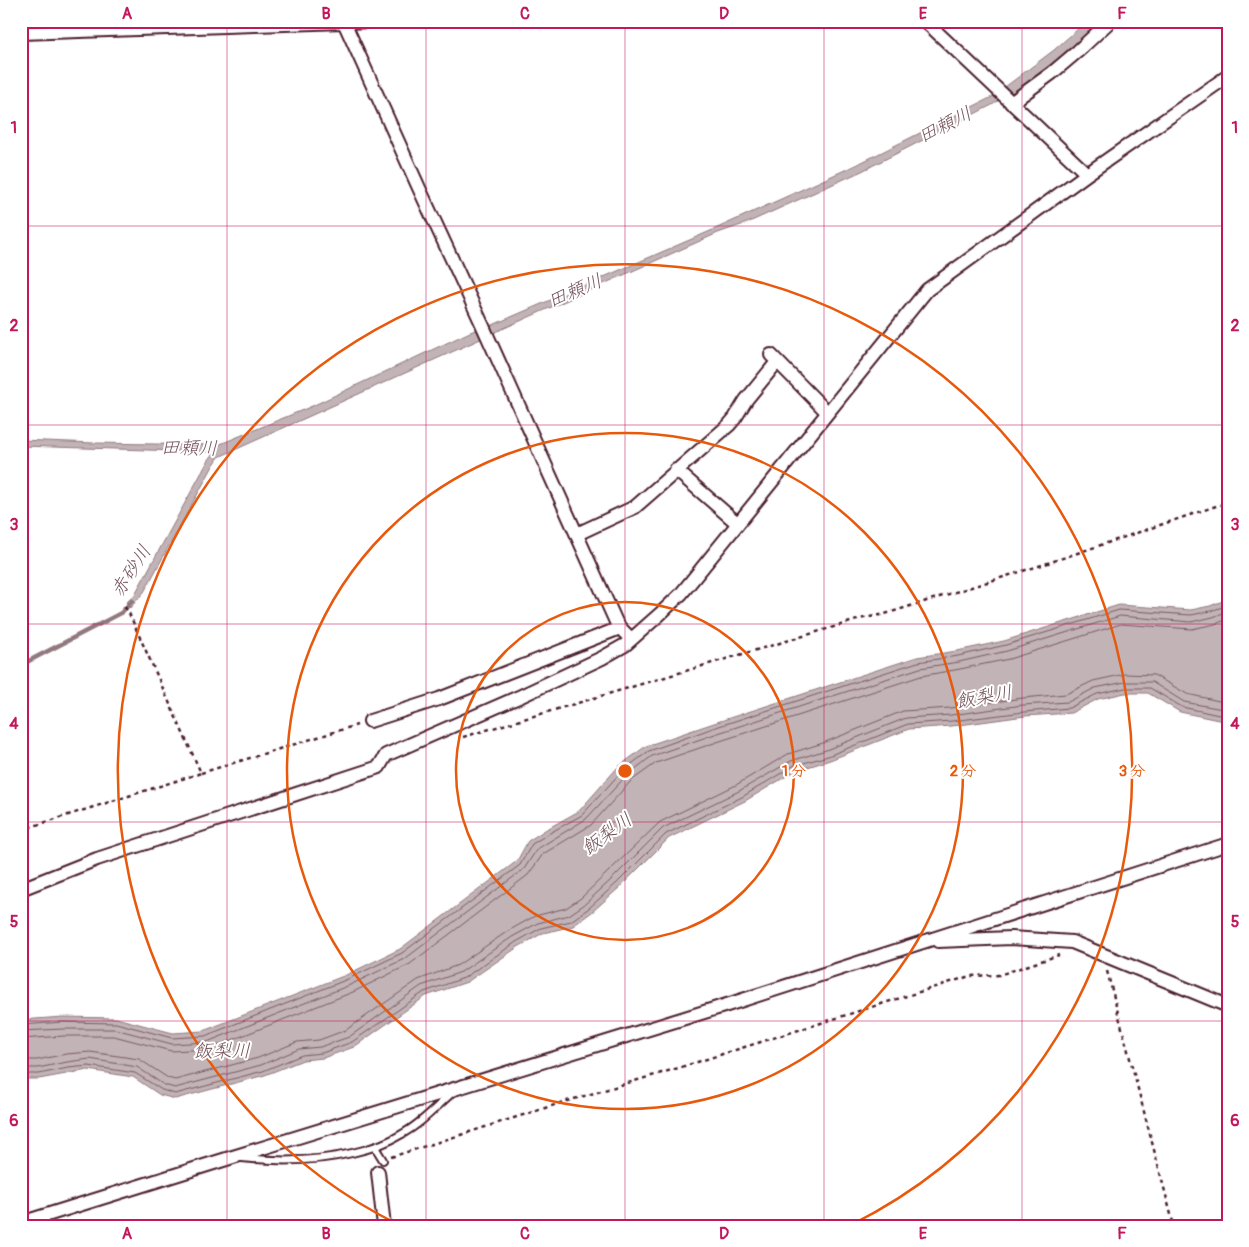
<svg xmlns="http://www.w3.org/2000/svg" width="1249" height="1247" viewBox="0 0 1249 1247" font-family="Pangolin,'Klee One',sans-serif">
  <rect width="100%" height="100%" fill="#fff"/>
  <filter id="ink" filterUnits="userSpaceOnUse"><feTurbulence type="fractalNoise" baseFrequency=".02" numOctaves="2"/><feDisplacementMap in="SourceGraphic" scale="10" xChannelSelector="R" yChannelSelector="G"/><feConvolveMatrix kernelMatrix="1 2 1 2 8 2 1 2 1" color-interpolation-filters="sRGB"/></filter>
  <g filter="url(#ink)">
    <path fill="#c1b3b6" stroke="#91787e" d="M 1087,21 L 1100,21 C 1073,48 1043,71 1012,94 L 1005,87 L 1054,50 Z
      M 994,96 L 998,101 L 992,105 L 862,171 L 747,223 L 718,233 L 491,334 L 488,327 L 715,229 L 858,164 Z
      M 481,328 L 485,337 L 219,457 L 213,466 L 144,592 L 130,608 L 126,603 L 135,594 L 208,461 L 214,453 L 210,452 L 21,446 L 21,440 L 94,443 L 218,445 L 310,407 L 470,332 Z
      M 1228,599 L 1228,722 L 1180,712 L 1148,693 L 1125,693 L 1098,699 L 1071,713 L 1025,716 L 952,726 L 909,729 L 830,760 L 795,771 L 745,801 L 669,838 L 620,887 L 592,912 L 573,926 L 543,933 L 518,947 L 467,982 L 426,996 L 354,1047 L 323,1058 L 303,1060 L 265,1075 L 175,1099 L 160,1095 L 133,1077 L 88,1070 L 39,1079 L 21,1079 L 21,1020 L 63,1017 L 116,1018 L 173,1033 L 203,1031 L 346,975 L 400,949 L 517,861 L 528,841 L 545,830 L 579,811 L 618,767 L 646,746 L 711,724 L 917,657 L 957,651 L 1004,641 L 1119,605 L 1191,610 L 1210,606 Z"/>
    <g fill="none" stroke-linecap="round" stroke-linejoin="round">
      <path stroke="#7a5a63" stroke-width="1" d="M 21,1025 L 63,1022 L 116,1023 L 172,1038 L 205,1036 L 348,979 L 402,953 L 520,865 L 532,844 L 548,834 L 582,815 L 622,771 L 649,751 L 713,728 L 918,662 L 958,656 L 1006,645 L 1119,610 L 1191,615 L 1211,611 L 1228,605
        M 21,1031 L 63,1029 L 115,1029 L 172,1044 L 207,1042 L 350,985 L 406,958 L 524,869 L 537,849 L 586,819 L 626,776 L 652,756 L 715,734 L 920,668 L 959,662 L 1007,651 L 1120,616 L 1191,622 L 1213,617 L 1228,611
        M 21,1039 L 64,1036 L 114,1036 L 171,1051 L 209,1049 L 353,992 L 410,964 L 528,875 L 543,854 L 591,825 L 631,781 L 656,763 L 717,742 L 921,676 L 960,669 L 1009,659 L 1121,624 L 1192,629 L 1215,624 L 1228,619
        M 21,1060 L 37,1060 L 66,1054 L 90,1052 L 139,1059 L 168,1078 L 175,1080 L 258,1058 L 297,1042 L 319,1040 L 346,1030 L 418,980 L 458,965 L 508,931 L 535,916 L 566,908 L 581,898 L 607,873 L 660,822 L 736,785 L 788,754 L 823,743 L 903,711 L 951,708 L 1023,698 L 1066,694 L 1093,681 L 1125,674 L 1154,675 L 1187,694 L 1228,703
        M 21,1068 L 38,1068 L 67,1062 L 90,1059 L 137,1067 L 164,1085 L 175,1088 L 261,1065 L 299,1049 L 320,1047 L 349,1037 L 421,986 L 461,972 L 512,937 L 538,923 L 569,915 L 585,904 L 612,879 L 663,828 L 739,791 L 791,761 L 826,750 L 906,718 L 951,715 L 1023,705 L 1068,702 L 1095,688 L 1125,682 L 1152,682 L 1184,702 L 1228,710
        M 21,1074 L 39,1074 L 68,1068 L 89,1066 L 135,1073 L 162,1090 L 175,1094 L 263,1071 L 302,1055 L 322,1053 L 352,1042 L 424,992 L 464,978 L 516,942 L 541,928 L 571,921 L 589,908 L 617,883 L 666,834 L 742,797 L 793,766 L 828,756 L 908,724 L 952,721 L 1024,712 L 1069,708 L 1097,694 L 1125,688 L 1150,688 L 1182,707 L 1228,717"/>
      <path stroke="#91787e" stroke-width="4.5" d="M 21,665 L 121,613 L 132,601"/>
      <g stroke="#4a1f2b" stroke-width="10">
        <path id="lane" d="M 375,1147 L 383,1160
          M 242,1158 C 280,1162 315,1162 352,1153 C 370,1149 386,1144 402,1134 C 421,1124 436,1107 452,1093"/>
      </g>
      <g stroke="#4a1f2b" stroke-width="16">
        <path id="street" d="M 925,21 L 1087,174
          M 344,22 L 419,188 L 482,324 L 616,622 L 620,628 L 631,639
          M 21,33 L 374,21
          M 1011,103 L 1052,73 L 1078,51 L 1110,21
          M 771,355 L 827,412
          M 676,470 L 737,523
          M 577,534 L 635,507 L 729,425 L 735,418 L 746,400 L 777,362
          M 370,721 L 439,699 L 620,628
          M 21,889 L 97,859 L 379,767 L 386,755 L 521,696 L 602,658 L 625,645 L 660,614 L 681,594 L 927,290 L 1087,174 L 1228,76
          M 938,941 L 1011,938 L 1072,942 L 1228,1006
          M 378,1172 L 384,1226
          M 21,1223 L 233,1157 L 727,1005 L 1228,844"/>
      </g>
      <path stroke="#4a1f2b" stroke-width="2.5" stroke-dasharray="4 4" stroke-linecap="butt" d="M 463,737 L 864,618 L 885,614 L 1042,565 L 1228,502
        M 201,773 L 357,725
        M 21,830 L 201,773 L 128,611 L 123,605
        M 1107,971 L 1174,1226
        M 391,1157 L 564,1102 L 675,1069 L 970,976 L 999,975 L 1059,955"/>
      <use href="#lane" stroke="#fff" stroke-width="6"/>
      <use href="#street" stroke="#fff" stroke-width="12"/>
    </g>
  </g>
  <path fill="none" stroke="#c2185b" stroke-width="1" stroke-opacity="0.55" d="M 227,21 L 227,1226M 426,21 L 426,1226M 625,21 L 625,1226M 824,21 L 824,1226M 1022,21 L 1022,1226M 21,226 L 1228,226M 21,425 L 1228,425M 21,624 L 1228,624M 21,822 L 1228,822M 21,1021 L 1228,1021"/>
  <g fill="none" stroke="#e8590c" stroke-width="2.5">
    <circle cx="625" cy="771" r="169"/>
    <circle cx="625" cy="771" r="338"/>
    <path d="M399 1225A507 507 0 1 1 851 1225"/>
  </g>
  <g text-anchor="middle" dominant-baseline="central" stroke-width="4" stroke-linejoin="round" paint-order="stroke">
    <g font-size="19" font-style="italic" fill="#74535c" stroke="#fff">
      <text transform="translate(945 125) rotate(-27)">田頼川</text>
      <text transform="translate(575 291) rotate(-23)">田頼川</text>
      <text transform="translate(189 448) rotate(1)">田頼川</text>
      <text transform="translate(131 571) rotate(-57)">赤砂川</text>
      <text transform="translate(984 697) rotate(-10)">飯梨川</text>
      <text transform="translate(607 834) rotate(-36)">飯梨川</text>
      <text x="222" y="1051">飯梨川</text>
    </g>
  </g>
  <circle cx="625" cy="771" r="8" fill="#e8590c" stroke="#fff" stroke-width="2.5"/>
  <g font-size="15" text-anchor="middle" font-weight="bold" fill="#e8590c" stroke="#fff" stroke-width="4" stroke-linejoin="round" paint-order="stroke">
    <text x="794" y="776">1 分</text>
    <text x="963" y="776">2 分</text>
    <text x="1132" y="776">3 分</text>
  </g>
  <rect width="1249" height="1247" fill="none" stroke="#fff" stroke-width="55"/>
  <rect x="28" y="28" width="1194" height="1192" fill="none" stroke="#c2185b" stroke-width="2"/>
  <g font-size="16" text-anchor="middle" font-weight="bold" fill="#c2185b">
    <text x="127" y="19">A</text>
    <text x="326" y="19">B</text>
    <text x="525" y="19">C</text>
    <text x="724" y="19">D</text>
    <text x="923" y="19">E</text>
    <text x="1122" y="19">F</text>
    <text x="14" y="133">1</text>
    <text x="1235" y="133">1</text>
    <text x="14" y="331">2</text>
    <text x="1235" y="331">2</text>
    <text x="14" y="530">3</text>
    <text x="1235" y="530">3</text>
    <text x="14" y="729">4</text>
    <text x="1235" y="729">4</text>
    <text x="14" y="927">5</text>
    <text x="1235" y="927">5</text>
    <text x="14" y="1126">6</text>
    <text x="1235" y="1126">6</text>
    <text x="127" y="1239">A</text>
    <text x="326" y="1239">B</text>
    <text x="525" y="1239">C</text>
    <text x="724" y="1239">D</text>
    <text x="923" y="1239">E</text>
    <text x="1122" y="1239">F</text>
  </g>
</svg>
